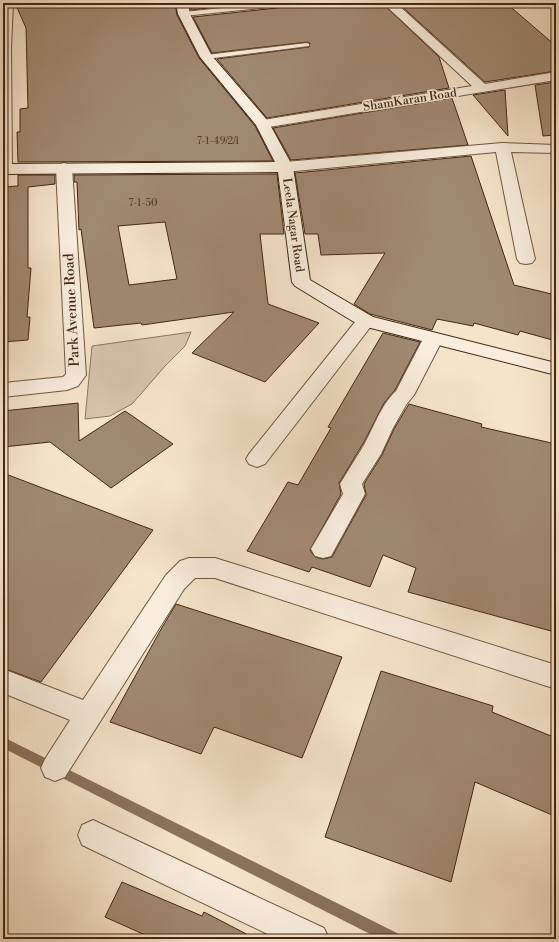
<svg xmlns="http://www.w3.org/2000/svg" width="559" height="942" viewBox="0 0 559 942" font-family="'Libre Bodoni',serif">
  <rect width="100%" height="100%" fill="#f6e4ca"/>
  <filter id="stains"><feTurbulence type="fractalNoise" baseFrequency=".005" numOctaves="4"/><feColorMatrix values="0 0 0 0 .2 0 0 0 0 .09 0 0 0 0 .02 0 0 0 .5 -.17"/></filter>
  <radialGradient id="worn" r=".72"><stop offset=".6" stop-color="#630" stop-opacity="0"/><stop offset="1" stop-color="#630" stop-opacity=".3"/></radialGradient>
  <path fill="#d8c4ab" stroke="#8e765f" d="M 191,332 L 185,346 L 166,365 L 132,404 L 110,416 L 85,419 L 92,346 Z"/>
  <g fill="none" stroke-linecap="round" stroke-linejoin="round">
    <path fill="#8a725c" fill-rule="evenodd" d="M 3,737 L 399,934 L 401,939 L 380,939 L 3,748 Z"/>
  </g>
  <path fill="#a08972" stroke="#432713" fill-rule="evenodd" d="M 15,3 L 79,3 L 81,7 L 112,3 L 175,3 L 177,15 L 199,58 L 255,126 L 273,161 L 18,162 L 17,132 L 20,132 L 20,109 L 28,108 L 26,28 Z
    M 190,3 L 215,3 L 216,7 L 191,10 Z
    M 324,3 L 382,3 L 439,57 L 449,88 L 267,118 L 217,59 L 309,47 L 310,43 L 307,42 L 212,53 L 193,17 Z
    M 398,3 L 506,3 L 556,46 L 556,71 L 485,82 Z
    M 556,82 L 556,135 L 543,136 L 535,85 Z
    M 505,90 L 508,136 L 473,95 Z
    M 452,98 L 468,145 L 291,160 L 273,128 Z
    M 471,156 L 514,285 L 556,295 L 556,341 L 520,331 L 518,335 L 474,323 L 473,326 L 437,319 L 432,330 L 370,314 L 354,304 L 385,253 L 321,255 L 318,234 L 305,234 L 295,173 Z
    M 277,174 L 284,234 L 260,234 L 268,304 L 319,323 L 265,382 L 192,353 L 234,312 L 142,325 L 141,323 L 94,328 L 81,229 L 79,230 L 77,182 L 74,182 L 74,175 ZM 165,222 L 177,279 L 129,285 L 118,226 Z
    M 18,175 L 55,175 L 55,184 L 28,187 L 28,268 L 31,268 L 27,317 L 30,317 L 28,340 L 3,342 L 3,187 L 18,186 Z
    M 383,333 L 420,342 L 395,390 L 384,403 L 364,442 L 339,483 L 341,494 L 310,550 L 315,557 L 323,559 L 332,557 L 366,495 L 364,484 L 382,455 L 394,429 L 409,404 L 482,424 L 481,427 L 556,444 L 556,600 L 551,631 L 408,592 L 416,568 L 383,555 L 370,587 L 312,567 L 309,572 L 247,551 L 288,482 L 298,485 L 331,428 L 328,427 Z
    M 78,403 L 79,441 L 125,411 L 173,444 L 111,488 L 50,442 L 3,447 L 3,411 Z
    M 3,473 L 153,530 L 41,682 L 3,668 Z
    M 176,604 L 342,657 L 302,758 L 214,727 L 201,754 L 110,722 L 160,631 Z
    M 381,671 L 493,706 L 492,712 L 556,738 L 556,800 L 552,815 L 475,782 L 451,882 L 325,837 Z
    M 122,882 L 202,916 L 204,912 L 256,939 L 154,939 L 105,917 Z"/>
  <g fill="none" stroke-linecap="round" stroke-linejoin="round">
    <g stroke="#705641" stroke-width="2">
      <path id="lane" d="M 271,3 L 292,3 L 289,5 L 184,16 L 181,14 L 184,12 Z
        M 307,43 L 309,44 L 309,46 L 206,59 L 202,57 L 206,55 Z"/>
    </g>
    <g stroke="#705641" stroke-width="2">
      <path id="street" d="M 3,3 L 13,3 L 11,48 L 12,169 L 9,172 L 4,174 Z
        M 383,3 L 396,3 L 485,84 L 556,72 L 556,80 L 263,128 L 258,127 L 256,124 L 258,121 L 263,120 L 472,86 Z
        M 502,143 L 556,145 L 556,153 L 511,152 L 535,259 L 532,263 L 526,264 L 520,263 L 517,259 L 496,152 L 285,172 L 280,170 L 277,167 L 280,164 L 285,162 Z
        M 64,163 L 69,165 L 72,168 L 86,375 L 78,386 L 67,390 L 3,397 L 3,383 L 63,377 L 66,374 L 56,168 L 59,165 Z
        M 366,315 L 373,317 L 375,321 L 265,464 L 257,467 L 249,464 L 246,459 L 249,454 L 359,317 Z
        M 433,333 L 440,335 L 443,339 L 414,395 L 406,405 L 393,428 L 381,454 L 362,484 L 365,494 L 331,556 L 323,558 L 315,556 L 311,549 L 343,494 L 340,484 C 347,472 354,461 361,450 C 373,431 379,407 396,391 L 423,339 L 426,335 Z
        M 189,558 L 215,558 L 556,665 L 556,689 L 215,578 L 195,578 L 184,589 L 65,777 L 55,781 L 45,777 L 41,768 L 45,759 L 70,720 L 3,693 L 3,669 L 83,700 L 166,575 L 180,561 Z
        M 93,820 L 324,928 L 329,939 L 278,939 L 82,845 L 78,835 L 82,825 Z"/>
    </g>
    <g stroke="#432713" stroke-width="2">
      <path id="secondary" d="M 176,3 L 188,3 L 190,14 L 212,56 L 268,121 L 293,167 L 310,280 L 373,317 L 556,363 L 556,375 L 359,325 L 295,286 L 292,282 L 278,172 L 3,174 L 3,164 L 275,162 L 256,125 L 200,57 L 178,14 Z"/>
    </g>
    <use href="#lane" fill="#f9eddd" fill-rule="evenodd"/>
    <use href="#street" fill="#f9eddd" fill-rule="evenodd"/>
    <use href="#secondary" fill="#f9eddd" fill-rule="evenodd"/>
  </g>
  <g text-anchor="middle" dominant-baseline="central" stroke-width="3" stroke-linejoin="round" paint-order="stroke">
    <g font-size="10" fill="#5a402b">
      <text x="218" y="141">7-1-49/2/1</text>
      <text x="143" y="203">7-1-50</text>
    </g>
    <g font-size="12" fill="#432713" stroke="#f9eddd">
      <text transform="translate(410 100) rotate(-9)">ShamKaran Road</text>
      <text transform="translate(293 225) rotate(82)">Leela Nagar Road</text>
    </g>
    <g font-size="14" fill="#432713" stroke="#f9eddd">
      <text transform="translate(72 310) rotate(-93)">Park Avenue Road</text>
    </g>
  </g>
  <rect width="559" height="942" fill="none" stroke="#f6e4ca" stroke-width="16"/>
  <rect x="4" y="4" width="551" height="934" fill="none" stroke="#432713" stroke-width="2"/>
  <rect x="8" y="8" width="543" height="926" fill="none" stroke="#432713"/>
  <rect width="100%" height="100%" filter="url(#stains)"/>
  <rect width="100%" height="100%" fill="url(#worn)"/>
</svg>
